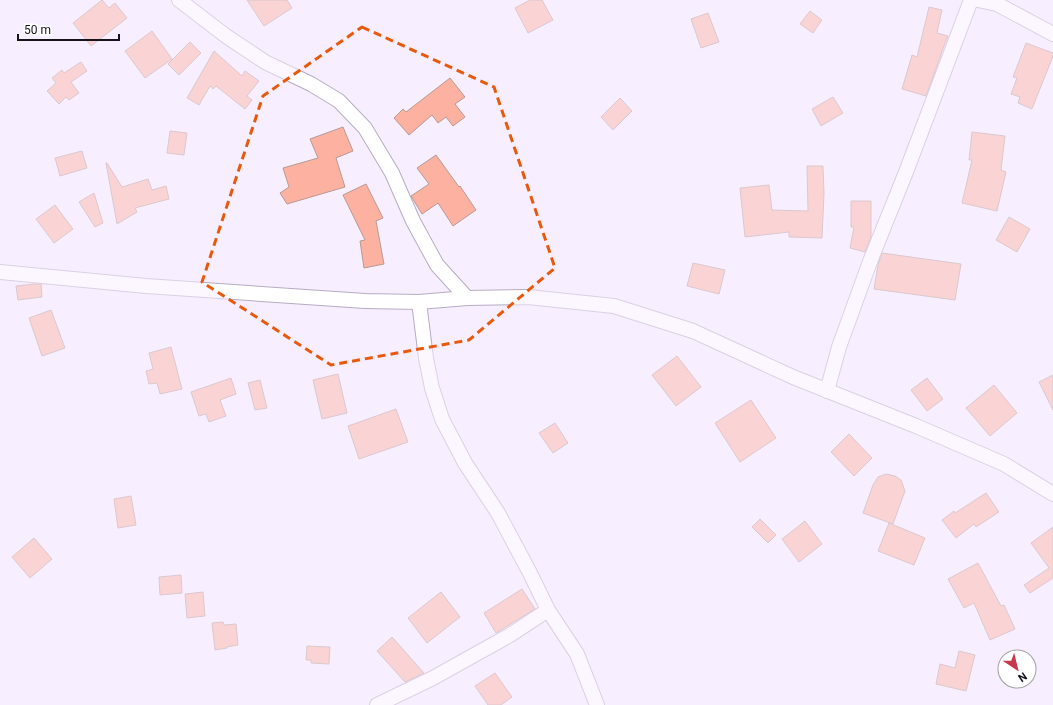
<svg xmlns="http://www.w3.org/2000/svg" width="1053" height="705" viewBox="0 0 1053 705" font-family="Roboto,sans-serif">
  <rect width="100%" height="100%" fill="#f7efff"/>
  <path fill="#fcb1a1" stroke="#b79a94" d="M 102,0 L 109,8 L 115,3 L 127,18 L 91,46 L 73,23 Z
    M 247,0 L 287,0 L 292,8 L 264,26 Z
    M 530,0 L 542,0 L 553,20 L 528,33 L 515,8 Z
    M 929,7 L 942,10 L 937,33 L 948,36 L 944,46 L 926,96 L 902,89 L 912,55 L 917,57 Z
    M 810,11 L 822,20 L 813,33 L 800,24 Z
    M 708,13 L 719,42 L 701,48 L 691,19 Z
    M 152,31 L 172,59 L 145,78 L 125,51 Z
    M 190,42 L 201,53 L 179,75 L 168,64 Z
    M 1026,43 L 1053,53 L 1053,56 L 1032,109 L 1018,103 L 1020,97 L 1011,94 L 1017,78 L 1013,77 Z
    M 214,51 L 242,76 L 245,71 L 259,81 L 247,96 L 252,100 L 245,109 L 216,86 L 213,89 L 210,86 L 199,105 L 187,98 Z
    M 81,62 L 87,71 L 71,82 L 79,93 L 69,100 L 66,97 L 59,104 L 47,91 L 56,83 L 52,78 L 62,70 L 64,73 Z
    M 450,78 L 465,97 L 455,104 L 465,117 L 453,126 L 446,117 L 438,123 L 432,115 L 409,135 L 394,118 L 403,109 L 406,112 Z
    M 833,97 L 843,113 L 821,126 L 812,109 Z
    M 620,98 L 632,111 L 613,130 L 601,117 Z
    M 343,127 L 353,151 L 336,158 L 345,187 L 287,204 L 280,193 L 289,187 L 283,168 L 318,158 L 310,139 Z
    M 170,131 L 187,133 L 184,155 L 167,153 Z
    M 972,132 L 1005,136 L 1001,170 L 1006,172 L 997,211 L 962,203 L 972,160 L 969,160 Z
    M 82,151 L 87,168 L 60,176 L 55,158 Z
    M 436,155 L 459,187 L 460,186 L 476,210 L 453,226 L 438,203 L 422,214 L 411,196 L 429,184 L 417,168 Z
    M 106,163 L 107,163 L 122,187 L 148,179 L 152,190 L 166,186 L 169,199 L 135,208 L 137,212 L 117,224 Z
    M 807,166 L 823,166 L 824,193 L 822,238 L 789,237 L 789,232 L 745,237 L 740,188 L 769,185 L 772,210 L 808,211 Z
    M 366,184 L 383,218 L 376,221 L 384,264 L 364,268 L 360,241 L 365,240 L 343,195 Z
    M 94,193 L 103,223 L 95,227 L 79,202 Z
    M 851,201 L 871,201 L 871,237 L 865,252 L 850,248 L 854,227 L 851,227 Z
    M 55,205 L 73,229 L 54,243 L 36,219 Z
    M 1009,217 L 1030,229 L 1017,252 L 996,240 Z
    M 882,253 L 961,264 L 955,300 L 874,289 L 878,265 Z
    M 693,263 L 725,270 L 719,294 L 687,286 Z
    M 34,284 L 41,284 L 42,297 L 18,300 L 16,286 Z
    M 51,310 L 65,348 L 42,356 L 29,318 Z
    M 171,347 L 182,389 L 160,394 L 157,383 L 149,384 L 146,371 L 153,369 L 149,353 Z
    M 677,356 L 701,387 L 676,406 L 652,375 Z
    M 338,374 L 347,413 L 322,419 L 313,380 Z
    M 1053,375 L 1053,410 L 1039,382 Z
    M 231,378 L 236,394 L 220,400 L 226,416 L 209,422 L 206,414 L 199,416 L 191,392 Z
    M 927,378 L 943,399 L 927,411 L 911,390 Z
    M 260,380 L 267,408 L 255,410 L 248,383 Z
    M 994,385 L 1017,413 L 990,436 L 966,408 Z
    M 751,400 L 776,438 L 740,462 L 715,423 Z
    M 396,409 L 408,442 L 359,459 L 348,426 Z
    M 555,423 L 568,443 L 553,453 L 539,433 Z
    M 849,434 L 872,458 L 854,476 L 831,452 Z
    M 886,474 L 895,476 L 901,480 L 905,491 L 893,524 L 863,513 L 873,485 L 878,477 Z
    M 986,493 L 999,512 L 976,527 L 974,524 L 956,538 L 942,520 L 954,511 L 955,513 Z
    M 131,496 L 136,525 L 118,528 L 114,499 Z
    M 760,519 L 776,535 L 768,543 L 752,527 Z
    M 805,521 L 822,544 L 799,562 L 782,539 Z
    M 889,523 L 925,538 L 914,565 L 878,551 Z
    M 1053,527 L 1053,578 L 1030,593 L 1024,585 L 1049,568 L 1031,543 Z
    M 34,538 L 52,559 L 30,578 L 12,557 Z
    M 978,563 L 1001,606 L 1004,605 L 1015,629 L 990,640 L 974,603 L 964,608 L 948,579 Z
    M 181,575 L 182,593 L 160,595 L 159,577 Z
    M 522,589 L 535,609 L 496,633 L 484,613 Z
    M 203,592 L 205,616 L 187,618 L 185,594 Z
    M 441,592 L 460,617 L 427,643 L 408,618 Z
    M 223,622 L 224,625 L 236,624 L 238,645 L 227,647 L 227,648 L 215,650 L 212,623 Z
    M 392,637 L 424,673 L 405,682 L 377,651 Z
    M 307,646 L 330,647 L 329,664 L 311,663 L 311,660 L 306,660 Z
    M 959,651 L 975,655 L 966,691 L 936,684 L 940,664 L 955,668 Z
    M 495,673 L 512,697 L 501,705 L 488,705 L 475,686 Z"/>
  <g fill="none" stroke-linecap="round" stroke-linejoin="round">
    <g stroke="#b7acc4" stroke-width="16">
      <path id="minor" d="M 179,0 L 226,36 L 265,62 L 311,84 L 339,101 L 365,128 L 392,173 L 413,221 L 437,265 L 467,298
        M 978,0 L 997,4 L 1053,34
        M 0,272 L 146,286 L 365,301 L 419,302 L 467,298 L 528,297 L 614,306 L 693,331 L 793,377 L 916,426 L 1004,464 L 1053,494
        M 419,302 L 426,358 L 432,388 L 442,419 L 465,463 L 498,513 L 530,573 L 548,610 L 577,654 L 597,705
        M 827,391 L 839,347 L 871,259 L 906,172 L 971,0
        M 377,705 L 433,678 L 510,635 L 548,610"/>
    </g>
    <use href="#minor" stroke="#fff" stroke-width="14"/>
  </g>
  <path d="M0 0H1053V705H0ZM 362,27 L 494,87 L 555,268 L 469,340 L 331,365 L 202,282 L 263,96 Z" fill="#f7efff" fill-opacity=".55" fill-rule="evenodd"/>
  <path fill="none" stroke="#e8590c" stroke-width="3" stroke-dasharray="8 5" stroke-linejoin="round" d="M 362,27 L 494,87 L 555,268 L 469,340 L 331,365 L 202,282 L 263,96 Z"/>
  <g transform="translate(1017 669) rotate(145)"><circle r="19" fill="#ffffff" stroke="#a2a1a4"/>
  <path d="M0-3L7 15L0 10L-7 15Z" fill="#c8384c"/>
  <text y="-6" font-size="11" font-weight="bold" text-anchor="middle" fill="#17131b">N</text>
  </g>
  <path d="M18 34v6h101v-6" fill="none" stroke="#17131b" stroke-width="2"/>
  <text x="24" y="34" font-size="12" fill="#17131b" stroke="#ffffff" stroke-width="3" paint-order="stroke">50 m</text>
</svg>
